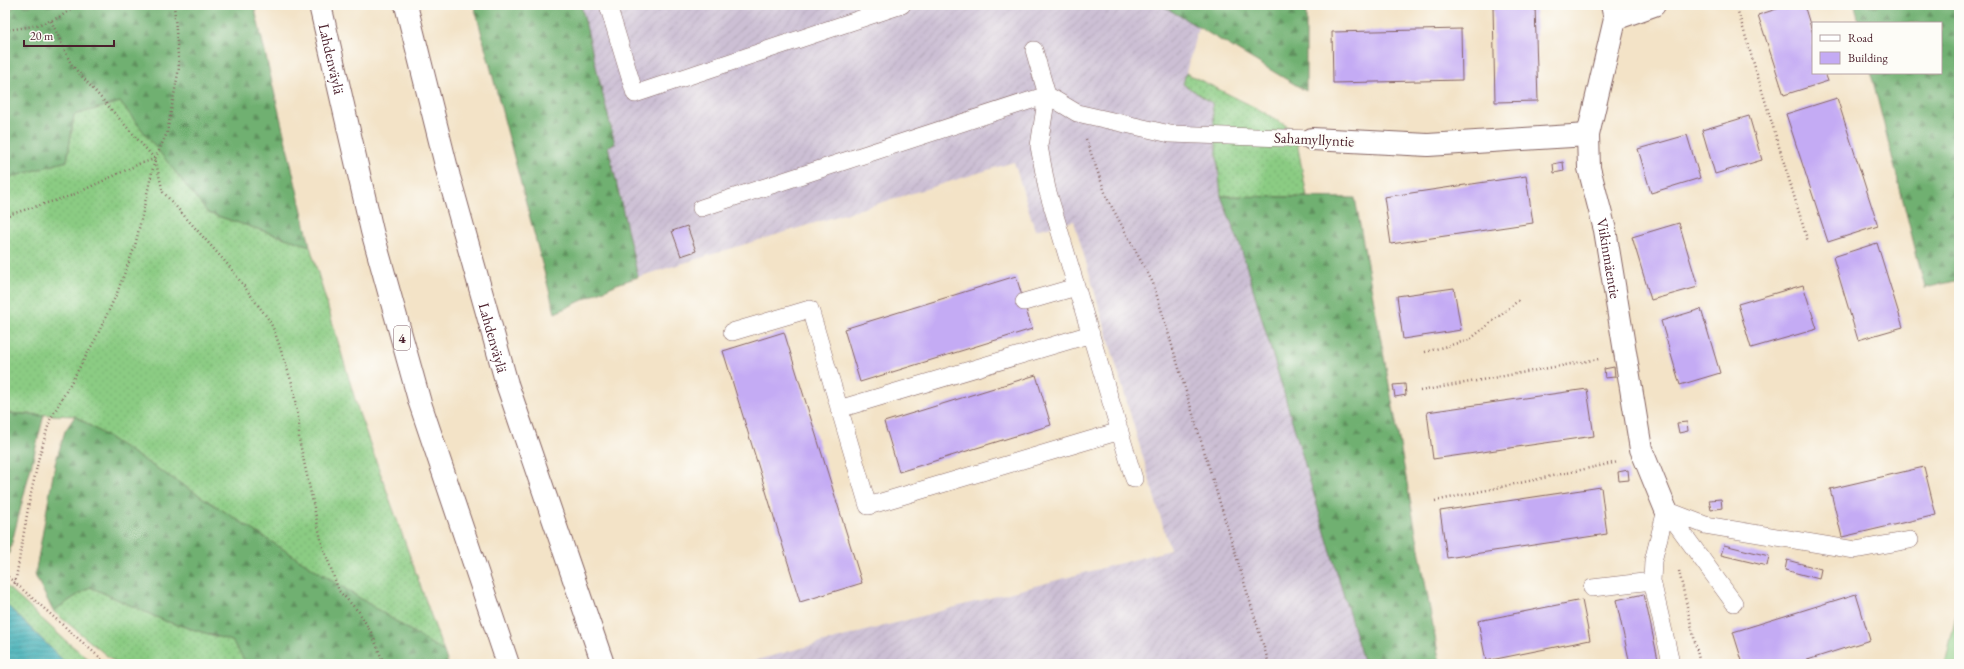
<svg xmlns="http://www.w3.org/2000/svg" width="1964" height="669" viewBox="0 0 1964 669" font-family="'EB Garamond',serif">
  <defs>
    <pattern id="industrial-furrows" width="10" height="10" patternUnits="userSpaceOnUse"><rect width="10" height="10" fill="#ccbfd4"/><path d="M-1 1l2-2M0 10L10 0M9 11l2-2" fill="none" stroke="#b1a4b6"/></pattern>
    <pattern id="grass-dots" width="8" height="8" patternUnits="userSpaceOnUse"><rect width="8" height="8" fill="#8bcc83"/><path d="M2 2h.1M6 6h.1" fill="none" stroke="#79af71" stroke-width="1.8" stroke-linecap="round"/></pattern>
    <pattern id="forest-firs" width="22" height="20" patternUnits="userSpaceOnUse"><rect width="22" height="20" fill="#70b071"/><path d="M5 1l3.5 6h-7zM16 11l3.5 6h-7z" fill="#5e8f5d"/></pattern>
    <pattern id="water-rules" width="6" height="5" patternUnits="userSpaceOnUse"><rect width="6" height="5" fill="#39abb3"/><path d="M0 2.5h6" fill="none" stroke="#328b92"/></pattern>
  </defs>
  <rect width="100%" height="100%" fill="#fdfcf7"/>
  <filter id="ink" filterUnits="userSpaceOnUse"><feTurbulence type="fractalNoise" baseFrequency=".025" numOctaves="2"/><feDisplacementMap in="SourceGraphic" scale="8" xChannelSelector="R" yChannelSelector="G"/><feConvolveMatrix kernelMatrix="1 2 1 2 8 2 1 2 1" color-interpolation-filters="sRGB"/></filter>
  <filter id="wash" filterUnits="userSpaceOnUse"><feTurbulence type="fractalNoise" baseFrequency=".012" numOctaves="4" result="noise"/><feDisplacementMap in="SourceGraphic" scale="16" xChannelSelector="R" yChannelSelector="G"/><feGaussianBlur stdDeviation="0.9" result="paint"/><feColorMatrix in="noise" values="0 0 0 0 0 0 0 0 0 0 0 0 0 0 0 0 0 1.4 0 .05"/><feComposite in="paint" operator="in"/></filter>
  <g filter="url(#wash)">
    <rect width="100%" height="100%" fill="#f3e3c7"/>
    <path fill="url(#industrial-furrows)" d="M 581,5 L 1162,5 L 1198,27 L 1183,84 L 1212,103 L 1221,195 L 1355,198 L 1440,664 L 742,664 L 1170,550 L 1074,221 L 1035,230 L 1014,162 L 638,277 L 608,146 L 615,144 Z"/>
    <path fill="url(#grass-dots)" stroke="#6a7657" d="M 1186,73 L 1260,110 L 1295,131 L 1307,197 L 1221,196 L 1212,103 L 1183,84 Z
      M 120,102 L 208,213 L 310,246 L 359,413 L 444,652 L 75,416 L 5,413 L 5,179 L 67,161 L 74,115 Z
      M 5,585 L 66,641 L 95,664 L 67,664 L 5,603 Z
      M 90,587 L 165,621 L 232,641 L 247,664 L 117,664 L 53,611 Z"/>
    <path fill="url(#forest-firs)" stroke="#5d684e" d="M 13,5 L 254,5 L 310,246 L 208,213 L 120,102 L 74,115 L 67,161 L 5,179 L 5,9 L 13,8 Z
      M 474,5 L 581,5 L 615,144 L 608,146 L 638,277 L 617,284 L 555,313 Z
      M 1161,5 L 1306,5 L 1306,91 L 1178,15 Z
      M 1855,5 L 1959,5 L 1959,280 L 1925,288 L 1871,73 L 1941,73 L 1941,23 L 1859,23 Z
      M 1221,196 L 1355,198 L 1440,664 L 1364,664 L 1241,248 Z
      M 5,413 L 44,415 L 9,554 L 5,554 Z
      M 75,416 L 444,652 L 448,664 L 247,664 L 232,641 L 165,621 L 90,587 L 53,611 L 35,575 L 55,464 L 65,431 Z"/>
    <path fill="#8bcc83" stroke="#6a7657" d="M 1959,603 L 1959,664 L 1945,664 Z"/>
    <path fill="url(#water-rules)" stroke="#42656f" d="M 5,603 L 67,664 L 5,664 Z"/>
    <g id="blocks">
      <path fill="#c4abf4" d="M 1789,5 L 1804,5 L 1813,34 L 1813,73 L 1825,73 L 1828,81 L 1784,95 L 1758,15 Z
        M 1535,6 L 1538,101 L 1495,102 L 1493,7 Z
        M 1461,29 L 1462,80 L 1333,83 L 1332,32 Z
        M 1837,98 L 1878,226 L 1828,242 L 1786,114 Z
        M 1749,116 L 1762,160 L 1715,174 L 1702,130 Z
        M 1687,135 L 1700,178 L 1651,193 L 1638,149 Z
        M 1563,162 L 1564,171 L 1554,173 L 1553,164 Z
        M 1526,176 L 1533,223 L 1391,244 L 1384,197 Z
        M 1679,223 L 1698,287 L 1651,300 L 1632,237 Z
        M 687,226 L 696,251 L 681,256 L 672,231 Z
        M 1877,243 L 1903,327 L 1858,340 L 1833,257 Z
        M 1016,276 L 1032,329 L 860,382 L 844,329 Z
        M 1803,285 L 1817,329 L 1751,348 L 1738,304 Z
        M 1454,288 L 1461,330 L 1403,339 L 1397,296 Z
        M 1701,309 L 1720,373 L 1680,385 L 1661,321 Z
        M 784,332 L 862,583 L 800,602 L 723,351 Z
        M 1614,367 L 1615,377 L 1605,378 L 1604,369 Z
        M 1036,375 L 1051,425 L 899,472 L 884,422 Z
        M 1405,384 L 1406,395 L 1395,397 L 1393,385 Z
        M 1587,389 L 1594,436 L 1433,459 L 1427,412 Z
        M 1687,422 L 1688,431 L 1679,433 L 1677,423 Z
        M 1924,467 L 1936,515 L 1842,537 L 1830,489 Z
        M 1628,470 L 1629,480 L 1619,481 L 1618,472 Z
        M 1601,487 L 1607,534 L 1447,558 L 1440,511 Z
        M 1721,499 L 1722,508 L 1711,510 L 1709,500 Z
        M 1724,545 L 1769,556 L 1767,566 L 1721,555 Z
        M 1787,560 L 1821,569 L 1819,579 L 1785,570 Z
        M 1644,594 L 1659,664 L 1630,664 L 1616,600 Z
        M 1856,594 L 1870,640 L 1795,664 L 1743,664 L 1733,632 Z
        M 1582,600 L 1590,640 L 1486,661 L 1478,621 Z"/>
    </g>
  </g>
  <g filter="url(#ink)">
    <use href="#blocks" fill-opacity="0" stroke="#856462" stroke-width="1"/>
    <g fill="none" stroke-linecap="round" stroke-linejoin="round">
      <g stroke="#856462" stroke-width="18">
        <path id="lane" d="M 608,5 L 635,94 L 902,5
          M 1034,50 L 1047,95 L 1039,146 L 1047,189 L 1134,479
          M 701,208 L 1047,95 L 1077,113 L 1170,134 L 1312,139
          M 1024,302 L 1076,287
          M 732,332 L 810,309 L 868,506 L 1120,431
          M 839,409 L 1091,334
          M 1666,510 L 1705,525 L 1855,550 L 1910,540
          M 1666,510 L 1653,561 L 1652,581 L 1670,658
          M 1666,510 L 1734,603
          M 1592,588 L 1652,581"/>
      </g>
      <g stroke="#856462" stroke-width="24">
        <g id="street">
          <path id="s1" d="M 1612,5 L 1615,19 L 1588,135 L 1589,168 L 1605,230 L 1641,449 L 1666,510"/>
          <path d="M 1615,19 L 1654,5"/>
          <path d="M 1312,139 L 1428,145 L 1588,135"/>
        </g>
      </g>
      <g stroke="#856462" stroke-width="24">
        <g id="highway">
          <path id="s2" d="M 320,5 L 372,231 L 420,403 L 508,664"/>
          <path id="s3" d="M 406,5 L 449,177 L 507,384 L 603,664"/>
        </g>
      </g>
      <path stroke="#856462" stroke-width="2.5" stroke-dasharray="1 3" stroke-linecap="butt" d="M 1736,5 L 1808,242
        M 51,21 L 71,64 L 155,159 L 163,192 L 229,266 L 269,320 L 274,330 L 292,383 L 299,423 L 299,439 L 322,544 L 339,591 L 359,612 L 372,634 L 384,664
        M 5,30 C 25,28 61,23 74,5
        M 1086,139 L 1107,198 L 1153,283 L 1269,664
        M 5,216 L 73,195 L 139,164 L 155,159
        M 1425,352 L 1469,340 L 1519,300
        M 1420,391 L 1599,359
        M 1435,501 L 1618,462
        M 1679,571 L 1700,664
        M 5,574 L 107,664
        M 15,584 L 29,503 L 39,457 L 50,420 L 96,338 L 117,293 L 135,246 L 155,159 L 167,133 L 179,68 L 174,5"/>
      <use href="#lane" stroke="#fff" stroke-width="17"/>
      <use href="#street" stroke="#fff" stroke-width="22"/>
      <use href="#highway" stroke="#fff" stroke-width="22"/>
    </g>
  </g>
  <g text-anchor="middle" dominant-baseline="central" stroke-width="4" stroke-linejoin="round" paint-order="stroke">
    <rect fill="#fdfcf7" stroke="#806168" stroke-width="1" x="394" y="326" width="16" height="24" rx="3"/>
    <g font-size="14" font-weight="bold" fill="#4a1f2b">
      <text x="402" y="338">4</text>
    </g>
    <g font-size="15" fill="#4a1f2b" stroke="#fdfcf7">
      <text stroke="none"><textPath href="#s2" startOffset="55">Lahdenväylä</textPath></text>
      <text transform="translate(1314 139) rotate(3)">Sahamyllyntie</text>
      <text stroke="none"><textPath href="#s1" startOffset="259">Viikinmäentie</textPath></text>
      <text stroke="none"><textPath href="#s3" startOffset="344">Lahdenväylä</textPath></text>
    </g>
  </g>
  <rect width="1964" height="669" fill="none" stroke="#fdfcf7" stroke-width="20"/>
  <rect x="1812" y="22" width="130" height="52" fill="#fdfcf7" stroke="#b5a4a5"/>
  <rect x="1820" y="35" width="20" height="6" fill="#ffffff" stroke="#b5a4a5"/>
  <text x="1848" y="42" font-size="12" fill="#4a1f2b">Road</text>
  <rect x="1820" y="52" width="20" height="12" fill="#c4abf4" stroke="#b5a4a5"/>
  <text x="1848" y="62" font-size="12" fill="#4a1f2b">Building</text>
  <path d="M24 40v6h90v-6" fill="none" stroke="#4a1f2b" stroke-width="2"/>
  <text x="30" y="40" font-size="12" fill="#4a1f2b" stroke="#fdfcf7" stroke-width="3" paint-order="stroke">20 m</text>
</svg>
